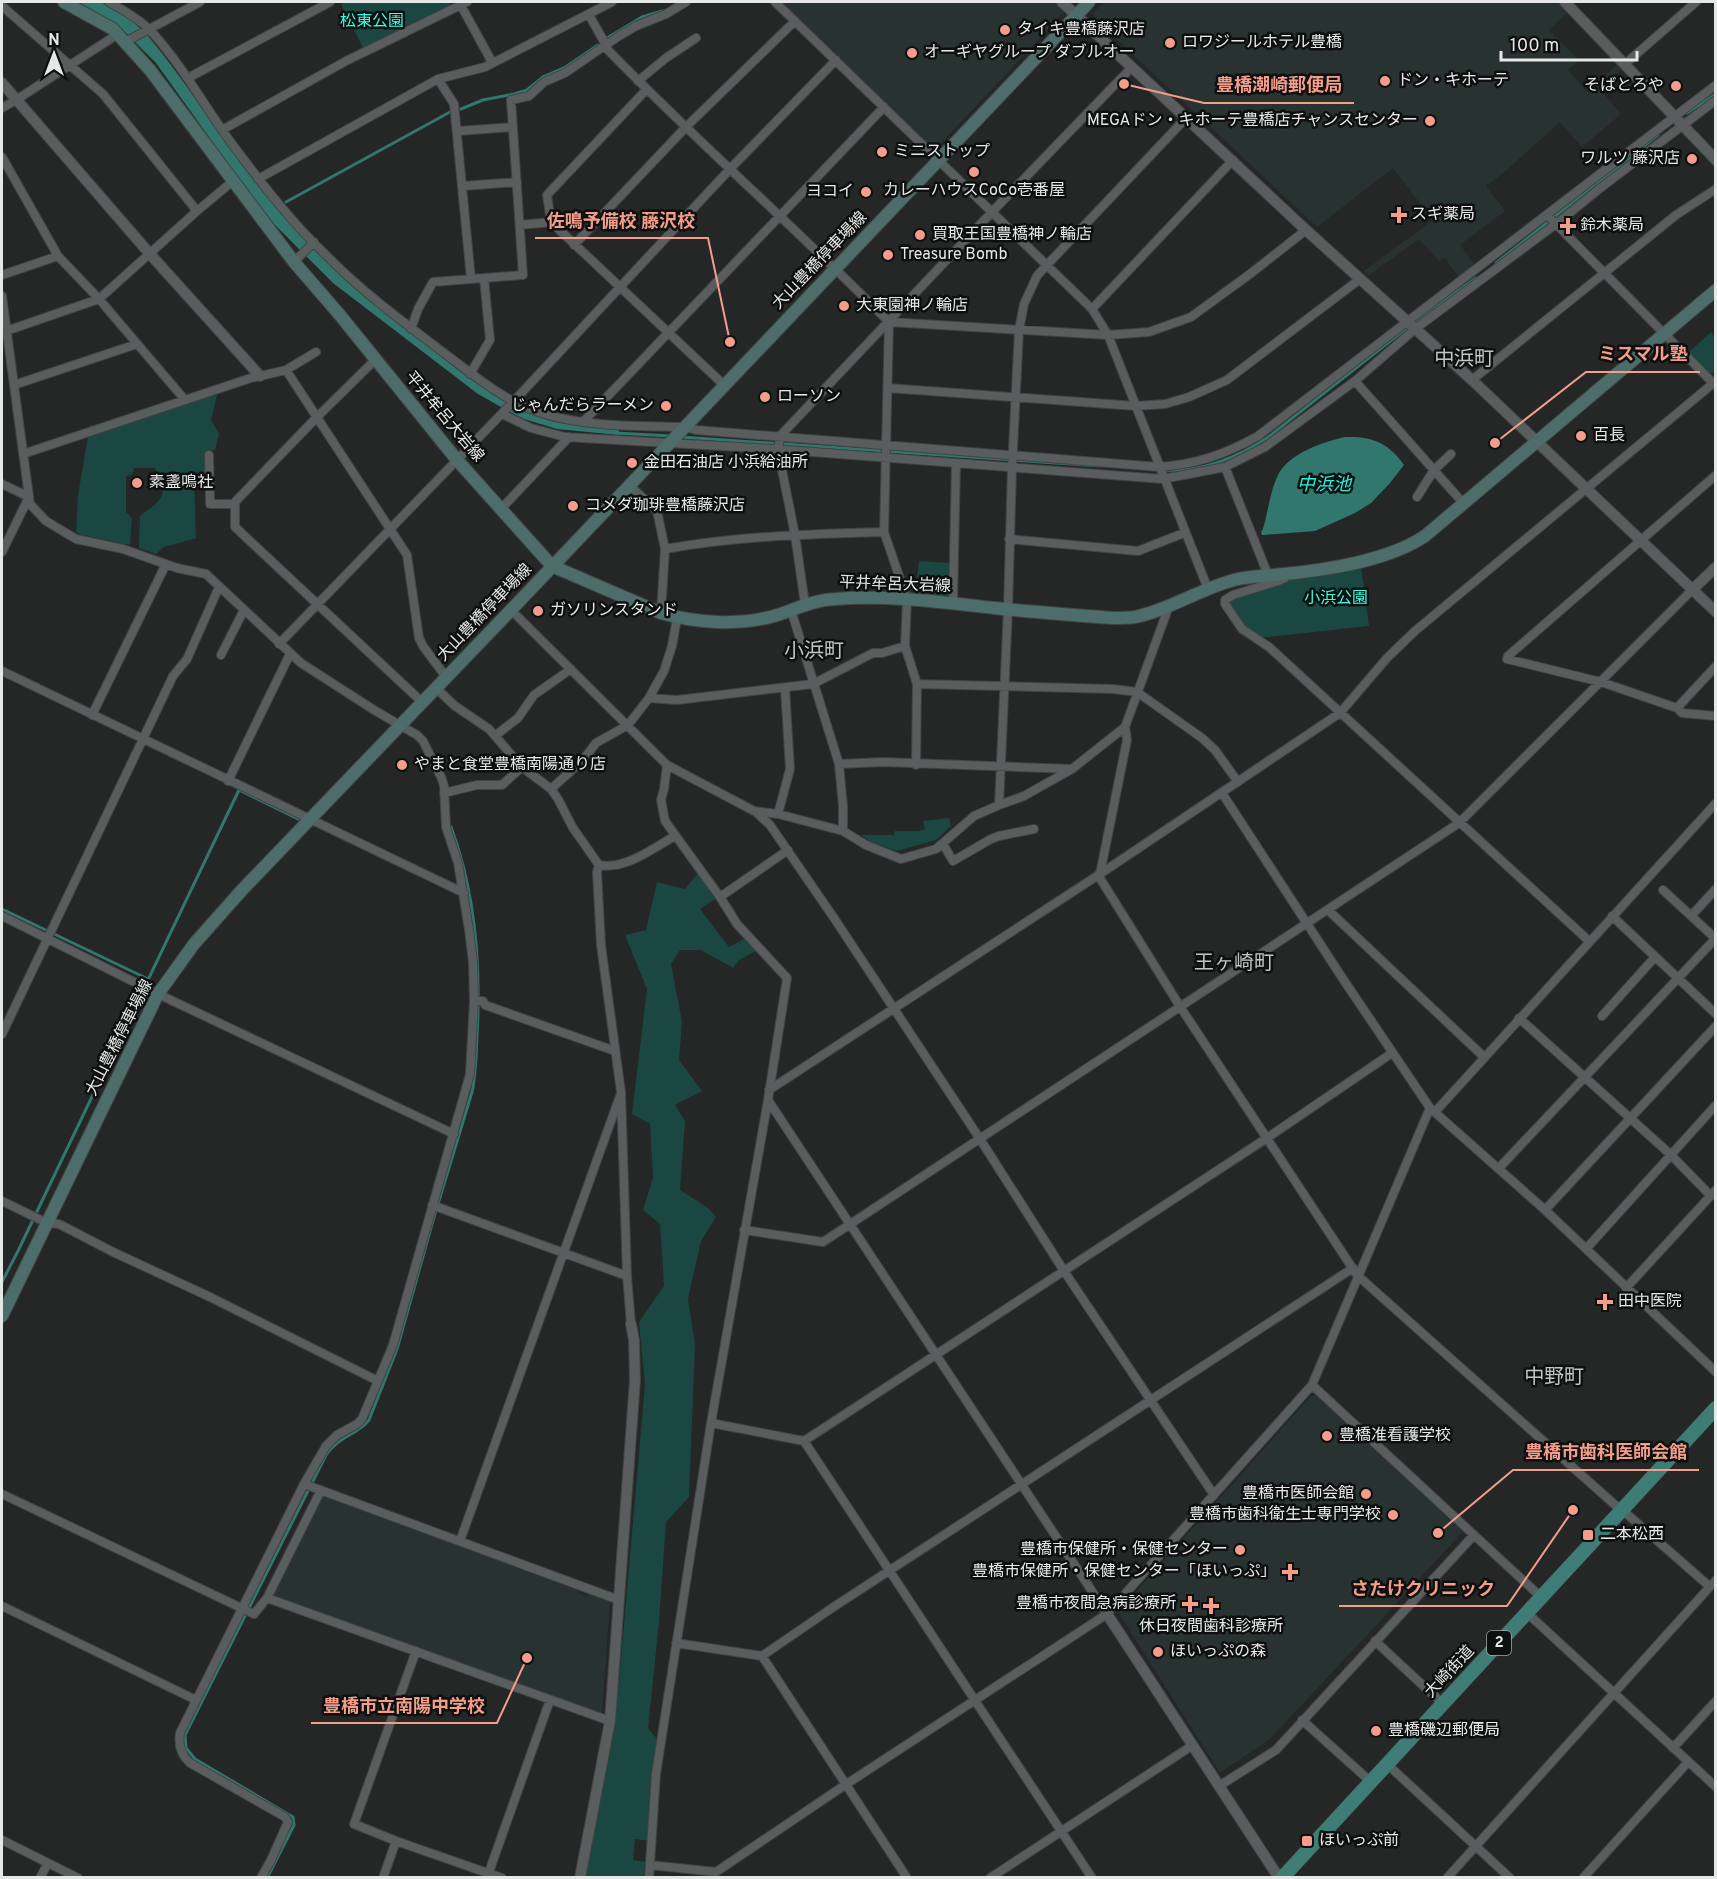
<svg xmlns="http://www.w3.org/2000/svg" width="1717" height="1879" viewBox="0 0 1717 1879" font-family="Overpass,'Noto Sans JP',sans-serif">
  <rect width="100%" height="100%" fill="#242726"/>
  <path fill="#283230" d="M 780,2 L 1055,2 L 1065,11 L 934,151 Z
    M 1104,2 L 1558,2 L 1568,12 L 1549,30 L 1579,60 L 1568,70 L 1587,92 L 1617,65 L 1621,70 L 1601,90 L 1621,114 L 1582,147 L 1560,122 L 1502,174 L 1486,186 L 1505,211 L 1460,245 L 1476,266 L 1459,278 L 1445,258 L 1439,261 L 1419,239 L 1368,276 L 1364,271 L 1433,220 L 1393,168 L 1317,227 L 1094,18 L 1094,12 Z
    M 1311,1396 L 1316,1396 L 1463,1532 L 1270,1739 L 1220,1773 L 1118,1612 Z
    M 323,1496 L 580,1591 L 579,1593 L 587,1597 L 589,1594 L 610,1602 L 602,1714 L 273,1595 Z"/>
  <path fill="#1a4741" d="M 340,2 L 450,2 L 450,5 L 363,48 Z
    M 1711,332 L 1715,338 L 1715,371 L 1713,373 L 1709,373 L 1689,352 Z
    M 211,392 L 217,395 L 211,420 L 219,434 L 215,450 L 206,451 L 206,473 L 194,473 L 196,538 L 164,547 L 156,554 L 139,548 L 140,516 C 158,502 162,503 166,478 L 158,477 L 155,468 L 134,468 L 132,475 L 126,476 L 126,512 L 132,518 L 130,545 L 82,535 L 76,532 L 78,495 L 90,425 L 95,426 Z
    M 919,561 L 949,563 L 949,594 L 947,596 L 915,594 Z
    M 1361,566 L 1369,626 L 1259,638 L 1243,627 L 1228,601 L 1286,579 Z
    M 949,818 L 951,826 L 936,840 L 897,851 L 871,842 L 861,835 L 894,835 L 895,831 L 918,831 L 925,829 L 923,821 Z
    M 698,873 L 715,899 L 700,909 L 729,947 L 744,939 L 756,951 L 739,960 L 733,968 L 701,950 L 680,950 L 671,964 L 682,1022 L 679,1060 L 702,1091 L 675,1105 L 685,1121 L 680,1190 L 708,1208 L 716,1217 L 701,1241 L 688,1299 L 695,1345 L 689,1497 L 666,1522 L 659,1622 L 648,1728 L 657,1739 L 651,1790 L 649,1841 L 635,1839 L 633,1860 L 645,1862 L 644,1877 L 585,1878 L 615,1727 L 645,1384 L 639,1322 L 664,1286 L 660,1224 L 643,1210 L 653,1178 L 650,1124 L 632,1114 L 647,989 L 625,935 L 646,930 L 657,882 L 685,889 Z"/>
  <path fill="#31776d" d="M 79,2 L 101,2 L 128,17 L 148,36 C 191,87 225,146 267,197 C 308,247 357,288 406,328 C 449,363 490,399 542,418 C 566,427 594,426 619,428 L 619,435 L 557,429 L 524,419 L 508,411 L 478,394 L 333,283 L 273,223 L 219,151 L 156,63 L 121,28 Z
    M 1345,437 C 1372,436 1389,443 1404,465 L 1390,483 L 1371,503 L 1355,513 L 1315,531 L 1262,535 L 1261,532 L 1263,529 C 1268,512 1270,491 1278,475 C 1289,453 1323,442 1345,437 Z"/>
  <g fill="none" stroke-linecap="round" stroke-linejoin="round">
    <path stroke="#31776d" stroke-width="3" d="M 607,38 L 642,17 L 662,11
      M 461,109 L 483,100 L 514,94 L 527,90 L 543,77 L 564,68 L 598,45
      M 1687,113 L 1716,94
      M 286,202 L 450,112
      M 1496,263 L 1658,135
      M 1413,323 L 1476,278
      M 615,433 L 672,436
      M 681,437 L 1100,466
      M 1163,470 C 1201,473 1236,458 1267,438 L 1408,327
      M 2,909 L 148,979
      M 2,1282 L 19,1249 L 239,790 L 298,819
      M 267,1878 L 294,1825 L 293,1817 L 195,1759 L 186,1748 L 185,1735 L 326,1455 C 339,1436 357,1435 369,1420 L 397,1349 L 434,1217 L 472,1092 C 476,1074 476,1055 477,1037 C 481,966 476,894 451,827"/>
    <g stroke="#414443" stroke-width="10">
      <path id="minor" d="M 109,2 C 123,10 138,18 150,30 C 183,66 206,109 235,148 C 263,185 292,223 326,255 C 363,293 406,324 448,356 C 476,377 506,402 541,413 C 586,427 637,426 685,427 L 696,430 L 1159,467 C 1197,464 1224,455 1258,436 L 1716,85
        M 459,2 L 492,62
        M 775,2 L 1092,309 L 1108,335 L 1208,589
        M 2,6 L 103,94 L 197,211 L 99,299 L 6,331
        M 589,15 L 606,45
        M 125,42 L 200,2
        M 604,46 C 696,141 796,228 889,322 L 1108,335 L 1149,332 L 1191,317 L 1250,274 L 1306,230
        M 1625,64 L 1696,2
        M 188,78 L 330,2
        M 438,79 L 454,104 L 471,279
        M 638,81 L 666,58 L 696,38
        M 646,90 L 547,195 L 551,222 L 724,385
        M 2,108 L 16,100 L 118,34
        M 222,130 L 346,61 L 467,2
        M 458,131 L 513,127
        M 2,157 L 58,256 L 99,299 L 185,400
        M 258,179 L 438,79 L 485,67 L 612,2
        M 463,186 L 517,182
        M 197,211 L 233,181
        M 1547,215 L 1715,385
        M 520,225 L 551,222
        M 574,245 L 686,127 L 795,21
        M 294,262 L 314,242
        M 2,275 L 58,256
        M 2,296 L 30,504 L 46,521 L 76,539 L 123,549 L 177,568 L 206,574 L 301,663 L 374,710 L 417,735 L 423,741 L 442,779 L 444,786 L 446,827 L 458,863 L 469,930 L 473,962 L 474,1001 L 470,1074 L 393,1345 L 362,1419 L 357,1424 L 337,1435 L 326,1446 L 304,1484 L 180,1733 C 178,1746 181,1755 190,1763 L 285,1817 L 288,1822 L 271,1860 L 261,1878
        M 1092,309 L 1233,160
        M 889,322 L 884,532 L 907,599 L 905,646 L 917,684 L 916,765
        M 411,329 L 418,309 L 433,282 L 523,275 L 511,100 L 529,96 L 544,82 L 565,73 L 619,36 L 636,26 L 666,14 L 686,2
        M 375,360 L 316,418 L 235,502 L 235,527 L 422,702
        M 286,370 L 407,555 L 419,638 L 423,646 L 446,677
        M 470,374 L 490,340 L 484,278
        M 1472,380 L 1676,215 L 1716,189
        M 1355,381 L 1464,504
        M 14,385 L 137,344
        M 888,388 L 1136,406 L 1165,404 L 1189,397 L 1227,380 L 1360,279
        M 502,414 L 531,428 L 565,437 L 774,449 L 1163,479 L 1225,467 L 1265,447 L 1355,381 L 1415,329 L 1556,224 L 1599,189 L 1716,100
        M 583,422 L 884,107
        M 23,454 L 251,378 L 286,370 L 316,352
        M 209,455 L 210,504 L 235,504
        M 1225,467 L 1268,575
        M 1716,475 L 1508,656 L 1507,659 L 1601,682 L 1677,708 L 1716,666
        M 2,484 L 29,497 L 2,552
        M 629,485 L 657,511 L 665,549 L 661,613
        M 1417,497 L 1434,470 L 1451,454
        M 501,509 L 569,437
        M 1009,539 L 1138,551 L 1184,533
        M 665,549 C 738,536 810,534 884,532
        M 1286,574 L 1285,578 L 1278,581 L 1233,595 L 1225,600 L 1225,604 L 1242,629 L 1269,647 L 1589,941
        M 953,603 L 956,464
        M 805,604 L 795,535 L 778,450 L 780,436 L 992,212 L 1132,67
        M 511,610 L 667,765 L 754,811 L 778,814 L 843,831 L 866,845 L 901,859 L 936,849 L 974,816 L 999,805 L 1008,609 L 1012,468 L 1019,330 L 1024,304 L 1037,276 L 1046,266 L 1187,117
        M 791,610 L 839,764 L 843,806 L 843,831
        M 279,644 L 514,401 L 730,169 L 836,60
        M 221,655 L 244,610
        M 2,671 L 464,893
        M 917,684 L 1113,689 L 1137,692 L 1202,738 L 1215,750 L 1238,782
        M 436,688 L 455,706 L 489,729 L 522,767 L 551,789 L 558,799 L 573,828 L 599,865 L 597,872 L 601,945 L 621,1092 L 627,1276 L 631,1324
        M 649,698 L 677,700 L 813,684 L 873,653 L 882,653 L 905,646
        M 1677,708 L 1682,713 L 1716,716
        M 92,715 L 166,564
        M 496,735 L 518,718 L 534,695 L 571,669
        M 839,764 L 883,762 L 1072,769 L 1125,727
        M 228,781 L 290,654
        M 551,789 L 583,760 L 596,743 L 628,725 L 649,698 L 664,671 L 672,646 L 677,618
        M 444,793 L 477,785 L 502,785 L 522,767
        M 1222,793 L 1343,979 L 1430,1108 L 1545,1210 L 1716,1372
        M 999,805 L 1024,796 L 1072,769
        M 757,813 L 770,825 L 834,918 L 980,1139 L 1064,1271 L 1214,1495
        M 778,814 L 790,769 L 785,688
        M 943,844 L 953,861 L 991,839 L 999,836 L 1034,829
        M 599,865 C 626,870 653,848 675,836
        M 1100,874 L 1127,740 L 1125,727 L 1169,606
        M 1098,875 L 1181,1008 L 1357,1275 L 1614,1504 L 1628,1515 L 1709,1586
        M 1663,890 L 1715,938
        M 720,897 L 788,850
        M 1328,910 L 1484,1057
        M 2,916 L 158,994 L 454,1134
        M 1612,916 L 1716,1014
        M 1691,916 L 1716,889
        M 474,1001 L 483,1001 L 485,1005 L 615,1051
        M 1602,1016 L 1655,957
        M 1519,1018 L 1670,1154 L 1710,1195
        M 2,1034 L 173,676 L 187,659 L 219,587
        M 769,1090 L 1100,874 L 1340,713 L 1387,658 L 1415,631 L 1716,381
        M 768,1100 L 1107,1614
        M 1435,1112 L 1716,803
        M 1499,1168 L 1716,938
        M 2,1201 L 47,1223 L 59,1224 L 113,1252 L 210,1297 L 378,1381
        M 432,1205 L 627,1276
        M 1545,1210 L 1716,1026
        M 744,1230 L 823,1242 L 1459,823 L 1692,590
        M 1586,1249 L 1716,1105
        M 1626,1288 L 1716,1190
        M 1312,1385 L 1541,1597
        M 711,1423 L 804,1441 L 1092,1878
        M 804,1441 L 1267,1138 L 1392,1053
        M 304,1484 L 619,1600
        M 2,1494 L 254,1614 L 267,1598 L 610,1721
        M 460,1541 L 620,1096
        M 267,1598 L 321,1490
        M 2,1606 L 196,1700
        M 1527,1613 L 1716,1787
        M 1375,1641 L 1443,1704
        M 676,1643 L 762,1656 L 832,1608 L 1353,1268
        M 416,1651 L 354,1824 L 396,1841 L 502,1878
        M 762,1656 L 907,1878
        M 1302,1720 L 1371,1782
        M 1673,1748 L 1716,1701
        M 1387,1764 L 1510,1878
        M 1219,1786 L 1276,1750 L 1474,1535
        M 2,1840 L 78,1878
        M 650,1865 L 716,1872 L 845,1785 L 1107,1614 L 1312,1385 L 1430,1108
        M 489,1872 L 550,1700
        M 40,1878 L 48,1863
        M 383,1878 L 396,1841
        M 649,1878 L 656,1774 L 711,1423 L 768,1100 L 787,978 L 737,924 L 720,897 L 665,821 L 661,800 L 664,789 L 667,765
        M 990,1878 L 1193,1745
        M 1447,1878 L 1716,1580
        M 1583,1878 L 1688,1762"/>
    </g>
    <g stroke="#414443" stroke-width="12">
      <path id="tertiary" d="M 1062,2 L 1306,230 L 1472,380 L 1716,612
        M 1565,2 L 1716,160
        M 2,83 L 149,253 L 260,376
        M 1692,590 L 1716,567
        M 1107,1614 L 1279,1878
        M 580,1878 L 610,1721 L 635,1380 L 634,1340 L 631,1324"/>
    </g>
    <g stroke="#414443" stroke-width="14">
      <path id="secondary" d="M 64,2 L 113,29 L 150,70 L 294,262 L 339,314 L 457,460 L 552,566 L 661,613 C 696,623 739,626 774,616 C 794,610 813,600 835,599 C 887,595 941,602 994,608 C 1033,612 1072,615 1112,618 C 1119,618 1127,618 1135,617 C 1169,610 1200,589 1234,580 C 1250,576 1267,576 1284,574 C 1327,570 1389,560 1425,536 L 1716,290
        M 2,1316 L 158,994 L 194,944 L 242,890 L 511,610 L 1089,2"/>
    </g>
    <g stroke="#414443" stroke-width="15">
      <path id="primary" d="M 1282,1878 L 1716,1408"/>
    </g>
    <use href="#minor" stroke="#5a5d5d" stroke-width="8"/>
    <use href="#tertiary" stroke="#5a5d5d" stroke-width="10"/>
    <use href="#secondary" stroke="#4c6d69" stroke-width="12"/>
    <use href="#primary" stroke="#3e7d76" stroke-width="14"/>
  </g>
  <g fill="#f49d8b" stroke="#0e100f" stroke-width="2">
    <circle cx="1005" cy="30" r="6"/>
    <circle cx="1170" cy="43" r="6"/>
    <circle cx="912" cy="53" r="6"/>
    <circle cx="1385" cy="81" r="6"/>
    <circle cx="1676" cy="86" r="6"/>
    <circle cx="1430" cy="121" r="6"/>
    <circle cx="882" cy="152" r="6"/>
    <circle cx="1692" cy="159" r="6"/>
    <circle cx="974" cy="172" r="6"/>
    <circle cx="866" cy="192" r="6"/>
    <path d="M1396 206h6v6h6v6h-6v6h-6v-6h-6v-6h6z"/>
    <path d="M1565 217h6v6h6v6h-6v6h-6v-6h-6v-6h6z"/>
    <circle cx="920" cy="235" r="6"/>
    <circle cx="888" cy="255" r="6"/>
    <circle cx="844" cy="306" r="6"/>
    <circle cx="765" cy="397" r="6"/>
    <circle cx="666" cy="406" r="6"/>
    <circle cx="1581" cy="436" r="6"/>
    <circle cx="632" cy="463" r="6"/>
    <circle cx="137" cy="483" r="6"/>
    <circle cx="573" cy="506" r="6"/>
    <circle cx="538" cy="611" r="6"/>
    <circle cx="402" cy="765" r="6"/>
    <path d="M1602 1293h6v6h6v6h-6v6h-6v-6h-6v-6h6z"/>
    <circle cx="1327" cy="1436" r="6"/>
    <circle cx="1366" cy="1494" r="6"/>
    <circle cx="1393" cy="1515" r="6"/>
    <rect x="1582" y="1529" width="12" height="12" rx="3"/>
    <circle cx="1240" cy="1550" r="6"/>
    <path d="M1287 1563h6v6h6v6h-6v6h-6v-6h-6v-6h6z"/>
    <path d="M1187 1595h6v6h6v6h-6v6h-6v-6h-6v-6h6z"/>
    <path d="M1208 1597h6v6h6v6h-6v6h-6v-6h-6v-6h6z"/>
    <circle cx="1158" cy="1652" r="6"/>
    <circle cx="1376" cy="1731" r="6"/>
    <rect x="1301" y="1835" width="12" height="12" rx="3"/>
  </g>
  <g text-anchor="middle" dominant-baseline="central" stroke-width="5" stroke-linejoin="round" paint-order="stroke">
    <rect fill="#0e100f" stroke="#a5a7a7" stroke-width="1.5" x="1487" y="1631" width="24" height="24" rx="4.5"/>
    <g font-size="15" font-weight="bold" fill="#e6e8e8">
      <text x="1499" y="1643">2</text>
    </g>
    <g font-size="16" fill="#39fde6" stroke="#0e100f">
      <text x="372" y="22">松東公園</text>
      <text x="1336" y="599">小浜公園</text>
    </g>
    <g font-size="16" fill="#e6e8e8" stroke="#0e100f" text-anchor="start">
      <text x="1017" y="30">タイキ豊橋藤沢店</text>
      <text x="1182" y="43">ロワジールホテル豊橋</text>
      <text x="924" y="53">オーギヤグループ ダブルオー</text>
      <text x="1397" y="81">ドン・キホーテ</text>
      <text x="1664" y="86" text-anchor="end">そばとろや</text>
      <text x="1418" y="121" text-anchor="end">MEGAドン・キホーテ豊橋店チャンスセンター</text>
      <text x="894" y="152">ミニストップ</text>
      <text x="1680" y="159" text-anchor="end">ワルツ 藤沢店</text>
      <text x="974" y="191" text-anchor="middle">カレーハウスCoCo壱番屋</text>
      <text x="854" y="192" text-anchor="end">ヨコイ</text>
      <text x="1411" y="215">スギ薬局</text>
      <text x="1580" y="226">鈴木薬局</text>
      <text x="932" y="235">買取王国豊橋神ノ輪店</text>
      <text x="900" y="255">Treasure Bomb</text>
      <text x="856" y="306">大東園神ノ輪店</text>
      <text x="777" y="397">ローソン</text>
      <text x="654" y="406" text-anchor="end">じゃんだらラーメン</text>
      <text x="1593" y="436">百長</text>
      <text x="644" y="463">金田石油店 小浜給油所</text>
      <text x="149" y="483">素盞鳴社</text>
      <text x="585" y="506">コメダ珈琲豊橋藤沢店</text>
      <text x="550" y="611">ガソリンスタンド</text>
      <text x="414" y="765">やまと食堂豊橋南陽通り店</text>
      <text x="1618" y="1302">田中医院</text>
      <text x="1339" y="1436">豊橋准看護学校</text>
      <text x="1354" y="1494" text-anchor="end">豊橋市医師会館</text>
      <text x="1381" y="1515" text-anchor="end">豊橋市歯科衛生士専門学校</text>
      <text x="1600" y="1535">二本松西</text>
      <text x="1228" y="1550" text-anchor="end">豊橋市保健所・保健センター</text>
      <text x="1276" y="1572" text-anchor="end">豊橋市保健所・保健センター「ほいっぷ」</text>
      <text x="1176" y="1604" text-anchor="end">豊橋市夜間急病診療所</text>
      <text x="1211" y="1627" text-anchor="middle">休日夜間歯科診療所</text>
      <text x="1170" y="1652">ほいっぷの森</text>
      <text x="1388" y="1731">豊橋磯辺郵便局</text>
      <text x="1319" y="1841">ほいっぷ前</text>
    </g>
    <g font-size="16" fill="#e6e8e8" stroke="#0e100f">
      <text transform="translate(820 261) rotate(-46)">大山豊橋停車場線</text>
      <text transform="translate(444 417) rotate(50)">平井牟呂大岩線</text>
      <text transform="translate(895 585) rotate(2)">平井牟呂大岩線</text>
      <text transform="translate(485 613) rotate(-46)">大山豊橋停車場線</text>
      <text transform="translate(120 1038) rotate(-63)">大山豊橋停車場線</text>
      <text transform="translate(1450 1672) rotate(-47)">大崎街道</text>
    </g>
    <g font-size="18" font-style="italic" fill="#23f3dc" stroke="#0e100f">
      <text x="1324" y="485">中浜池</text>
    </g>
    <g font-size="20" fill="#c1c5c4" stroke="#0e100f">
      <text x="1464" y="360">中浜町</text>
      <text x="814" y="652">小浜町</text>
      <text x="1234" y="964">王ヶ崎町</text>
      <text x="1554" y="1378">中野町</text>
    </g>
  </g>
  <path fill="none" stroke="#f49d8b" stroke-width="2" d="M1124 84L1204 103H1354M730 342L708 238H535M1495 443L1586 372H1700M1438 1533L1513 1470H1699M1573 1510L1507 1606H1339M527 1658L497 1723H311"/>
  <g fill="#f49d8b" stroke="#0e100f" stroke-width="2">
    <circle cx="1124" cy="84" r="6"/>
    <circle cx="730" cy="342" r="6"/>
    <circle cx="1495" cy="443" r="6"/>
    <circle cx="1438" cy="1533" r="6"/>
    <circle cx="1573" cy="1510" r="6"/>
    <circle cx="527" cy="1658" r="6"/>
  </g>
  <g font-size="18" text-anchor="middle" font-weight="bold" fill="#f49d8b" stroke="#0e100f" stroke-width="5" stroke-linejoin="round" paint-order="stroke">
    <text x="1279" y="91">豊橋潮崎郵便局</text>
    <text x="621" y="227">佐鳴予備校 藤沢校</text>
    <text x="1643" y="360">ミスマル塾</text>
    <text x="1606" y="1458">豊橋市歯科医師会館</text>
    <text x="1423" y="1595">さたけクリニック</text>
    <text x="404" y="1712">豊橋市立南陽中学校</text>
  </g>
  <rect width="1717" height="1879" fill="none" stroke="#e6e8e8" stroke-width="6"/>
  <g transform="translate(54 54)" stroke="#0e100f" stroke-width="4.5" paint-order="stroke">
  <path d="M0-4.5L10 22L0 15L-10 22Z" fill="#e6e8e8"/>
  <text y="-9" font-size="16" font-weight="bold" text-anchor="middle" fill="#e6e8e8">N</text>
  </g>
  <path d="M1501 51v9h136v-9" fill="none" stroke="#e6e8e8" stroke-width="3"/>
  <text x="1510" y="51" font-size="18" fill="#e6e8e8" stroke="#0e100f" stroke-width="4.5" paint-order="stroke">100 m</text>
</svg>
